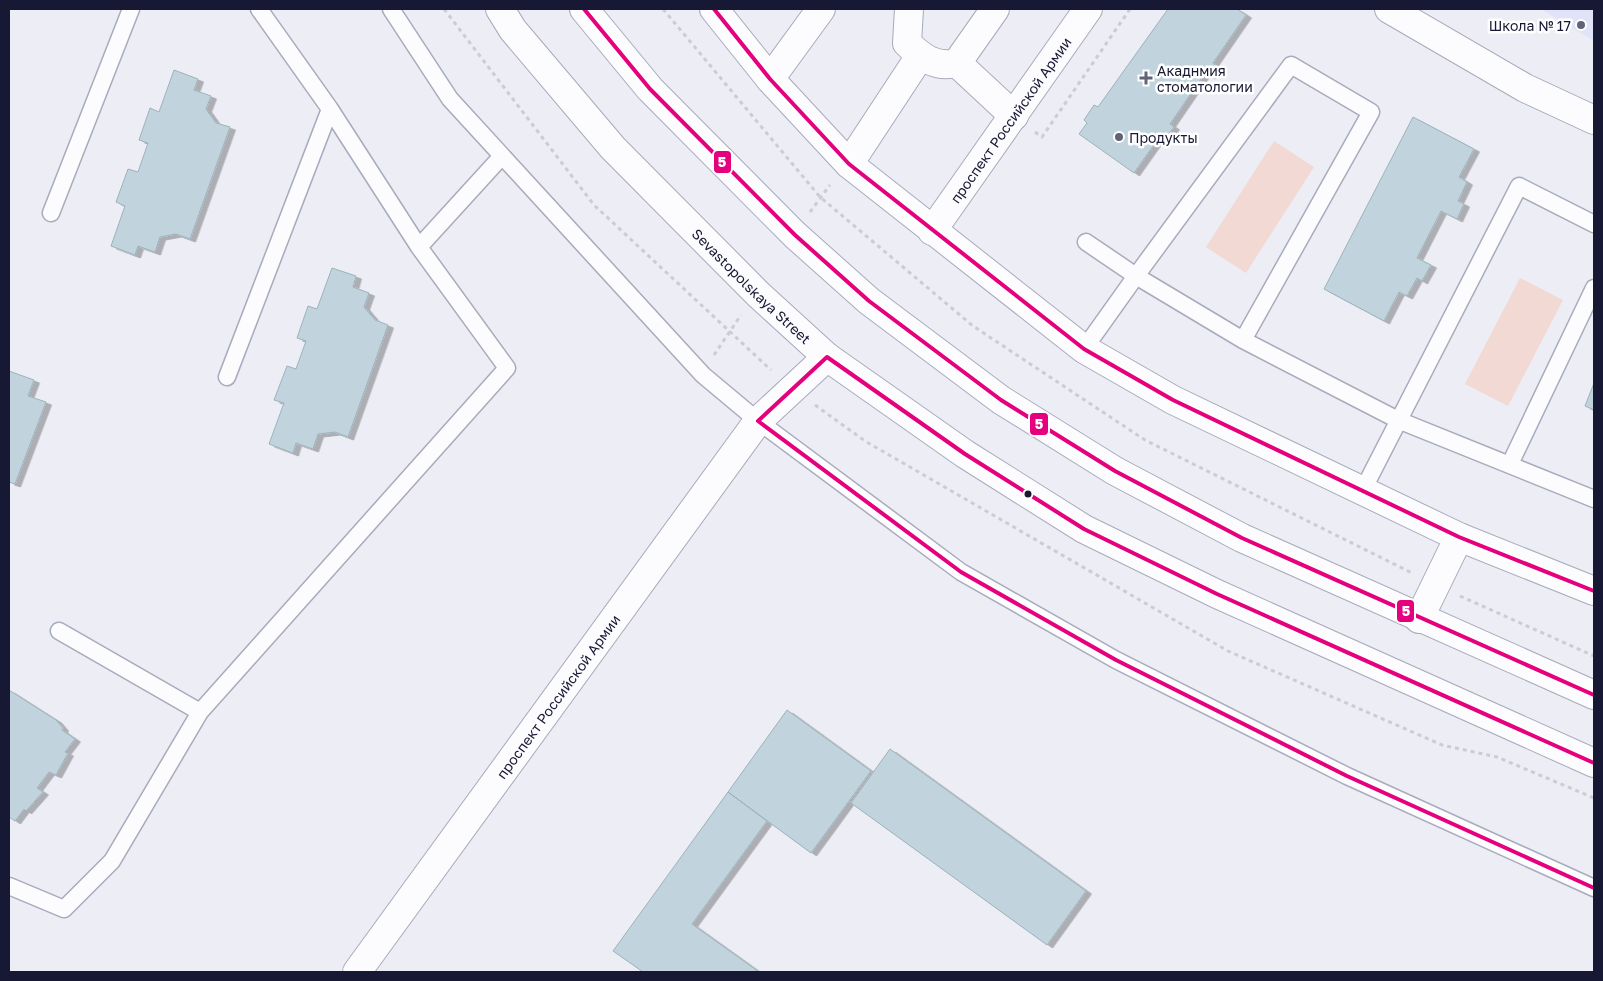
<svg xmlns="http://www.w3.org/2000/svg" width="1603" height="981" viewBox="0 0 1603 981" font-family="'Golos Text',sans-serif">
  <defs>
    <filter id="shadow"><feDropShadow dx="5.5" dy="3" stdDeviation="0" flood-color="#0004"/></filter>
  </defs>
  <rect width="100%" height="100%" fill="#ecedf5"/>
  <path fill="#e1e4f9" d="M 1541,9 L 1594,9 L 1594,41 Z"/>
  <path fill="#f2d9d3" d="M 1274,141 L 1314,167 L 1246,273 L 1206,247 Z
    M 1520,278 L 1563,300 L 1508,406 L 1465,384 Z"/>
  <path fill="#c1d4dd" stroke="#9cb2bb" filter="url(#shadow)" d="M 1168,9 L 1237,9 L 1246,15 L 1213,63 L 1217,66 L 1210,76 L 1205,73 L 1170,124 L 1174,127 L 1168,135 L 1163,132 L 1134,173 L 1079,134 L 1087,123 L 1084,120 L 1094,105 L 1098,107 Z
    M 174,70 L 198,79 L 194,90 L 211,96 L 206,109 L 216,123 L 230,127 L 190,239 L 176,234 L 160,237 L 155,252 L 138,246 L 135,255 L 111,246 L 125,206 L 116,202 L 128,169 L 138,172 L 148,143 L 139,140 L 150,108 L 159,112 Z
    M 1413,117 L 1474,149 L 1459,177 L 1467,182 L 1458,201 L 1464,204 L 1457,219 L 1441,211 L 1417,258 L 1431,265 L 1422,281 L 1417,278 L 1407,296 L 1399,292 L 1384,321 L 1324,289 Z
    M 332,268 L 356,276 L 353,287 L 369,293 L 364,307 L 375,320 L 388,325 L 348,437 L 335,432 L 318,434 L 313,449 L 296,443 L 293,453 L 269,444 L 284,403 L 274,400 L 287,366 L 296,369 L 306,341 L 297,338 L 308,306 L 317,309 Z
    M 9,371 L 34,380 L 28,396 L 46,402 L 15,484 L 9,482 Z
    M 1594,383 L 1594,410 L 1585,406 Z
    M 9,690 L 56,720 L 63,728 L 62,730 L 75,739 L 65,752 L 68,753 L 56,775 L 49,772 L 37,788 L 43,792 L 26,811 L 24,809 L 15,821 L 9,817 Z
    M 787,710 L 871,771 L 811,853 L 728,792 Z
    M 890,749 L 1086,891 L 1047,945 L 851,803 Z
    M 728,792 L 767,821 L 692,924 L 759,972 L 643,972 L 613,951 Z"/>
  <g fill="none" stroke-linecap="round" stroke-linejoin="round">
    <g stroke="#a9aabb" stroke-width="19">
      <path id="lane" d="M 391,9 L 450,99 L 703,375 L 758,421 L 961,572 L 1116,660 L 1347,776 L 1594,888
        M 51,213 L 131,9
        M 1086,242 L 1136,276 L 1291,65 L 1371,112 L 1243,340
        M 419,247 L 502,156
        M 1084,349 L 1136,276 L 1243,340 L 1398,420 L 1594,499
        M 227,377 L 330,109
        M 1510,464 L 1594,288
        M 1363,490 L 1519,186 L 1594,224
        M 59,631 L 200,712
        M 9,886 L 64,909
        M 64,909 L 112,861 L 200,712 L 507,368 L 419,247 L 330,109 L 259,9"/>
    </g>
    <g stroke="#a9aabb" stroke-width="30">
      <g id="street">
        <path d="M 714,9 L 770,79 L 849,164 L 1084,349 L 1173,400 L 1459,537 L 1594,591"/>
        <path d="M 909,9 L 907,43 C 922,58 936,68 957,63 L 995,9"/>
        <path d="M 1389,9 L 1525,88 L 1594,120"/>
        <path d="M 957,63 L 1014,116"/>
        <path d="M 770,79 L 821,9"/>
        <path d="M 849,164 L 920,56"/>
        <path id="s1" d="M 932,231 L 1088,9"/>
        <path d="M 1419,619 L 1459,537"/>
        <path id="s2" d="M 357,972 L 758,421 L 827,357"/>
      </g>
    </g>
    <g stroke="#a9aabb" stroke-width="30">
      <g id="primary">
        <path id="s3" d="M 500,9 L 513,30 L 613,148 L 758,294 L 827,357 L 965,454 L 1084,529 L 1217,594 L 1594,763"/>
        <path d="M 584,9 L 650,89 L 795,235 L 869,301 L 1001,400 L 1115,471 L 1242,538 L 1594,695"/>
      </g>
    </g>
    <path stroke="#ccccd2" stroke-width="3" stroke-dasharray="4 4" stroke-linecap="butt" d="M 444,9 L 594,205 L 771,370
      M 663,9 L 820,197 L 973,326 L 1145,440 L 1412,573
      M 1035,132 L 1042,137 L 1130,9
      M 810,212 L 830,185
      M 714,355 L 741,315
      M 815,405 L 865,441 L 1228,651 L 1442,745 L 1497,757 L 1594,798
      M 1460,596 L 1594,656"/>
    <use href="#lane" stroke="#fcfcfe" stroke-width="16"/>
    <use href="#street" stroke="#fcfcfe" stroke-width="28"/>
    <use href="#primary" stroke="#fcfcfe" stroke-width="28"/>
    <g stroke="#fff" stroke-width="8">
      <path id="bus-1" d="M 584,9 L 650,89 L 795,235 L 869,301 L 1001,400 L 1115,471 L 1242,538 L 1594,695
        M 714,9 L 770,79 L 849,164 L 1084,349 L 1173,400 L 1459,537 L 1594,591
        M 1594,763 L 1217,594 L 1084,529 L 965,454 L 827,357 L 758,421 L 961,572 L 1116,660 L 1347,776 L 1594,888"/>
    </g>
    <use href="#bus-1" stroke="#e5007d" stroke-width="4"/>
  </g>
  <g fill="#626377" stroke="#fff" stroke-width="2">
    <circle cx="1581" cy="25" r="5"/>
    <path d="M1143.5 70.5h5v5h5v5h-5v5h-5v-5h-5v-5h5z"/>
    <circle cx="1119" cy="137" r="5"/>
  </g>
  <circle fill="#171833" stroke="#fff" stroke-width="2" cx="1028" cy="494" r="4.5"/>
  <g text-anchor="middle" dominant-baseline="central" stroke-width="5" stroke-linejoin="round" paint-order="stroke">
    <g font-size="14" fill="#171833" stroke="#fff" text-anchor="start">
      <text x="1571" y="25" text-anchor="end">Школа № 17</text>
      <text x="1157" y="70">Акаднмия<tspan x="1157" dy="16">стоматологии</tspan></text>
      <text x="1129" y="137">Продукты</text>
    </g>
    <g font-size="14" fill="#171833" stroke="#fff">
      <text stroke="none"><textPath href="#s1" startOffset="136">проспект Российской Армии</textPath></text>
      <text stroke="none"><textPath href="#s3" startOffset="375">Sevastopolskaya Street</textPath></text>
      <text stroke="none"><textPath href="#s2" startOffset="341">проспект Российской Армии</textPath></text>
    </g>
  </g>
  <g stroke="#fff" stroke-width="2">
    <rect x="713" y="150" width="19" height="24" rx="5" fill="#e5007d"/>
    <rect x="1029" y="412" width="20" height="24" rx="5" fill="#e5007d"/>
    <rect x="1396" y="599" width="19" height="24" rx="5" fill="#e5007d"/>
  </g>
  <g font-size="14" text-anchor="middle" font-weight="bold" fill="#fff">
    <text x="722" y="167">5</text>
    <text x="1039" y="429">5</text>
    <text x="1406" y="616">5</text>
  </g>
  <rect width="1603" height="981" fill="none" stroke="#171833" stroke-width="20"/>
</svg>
